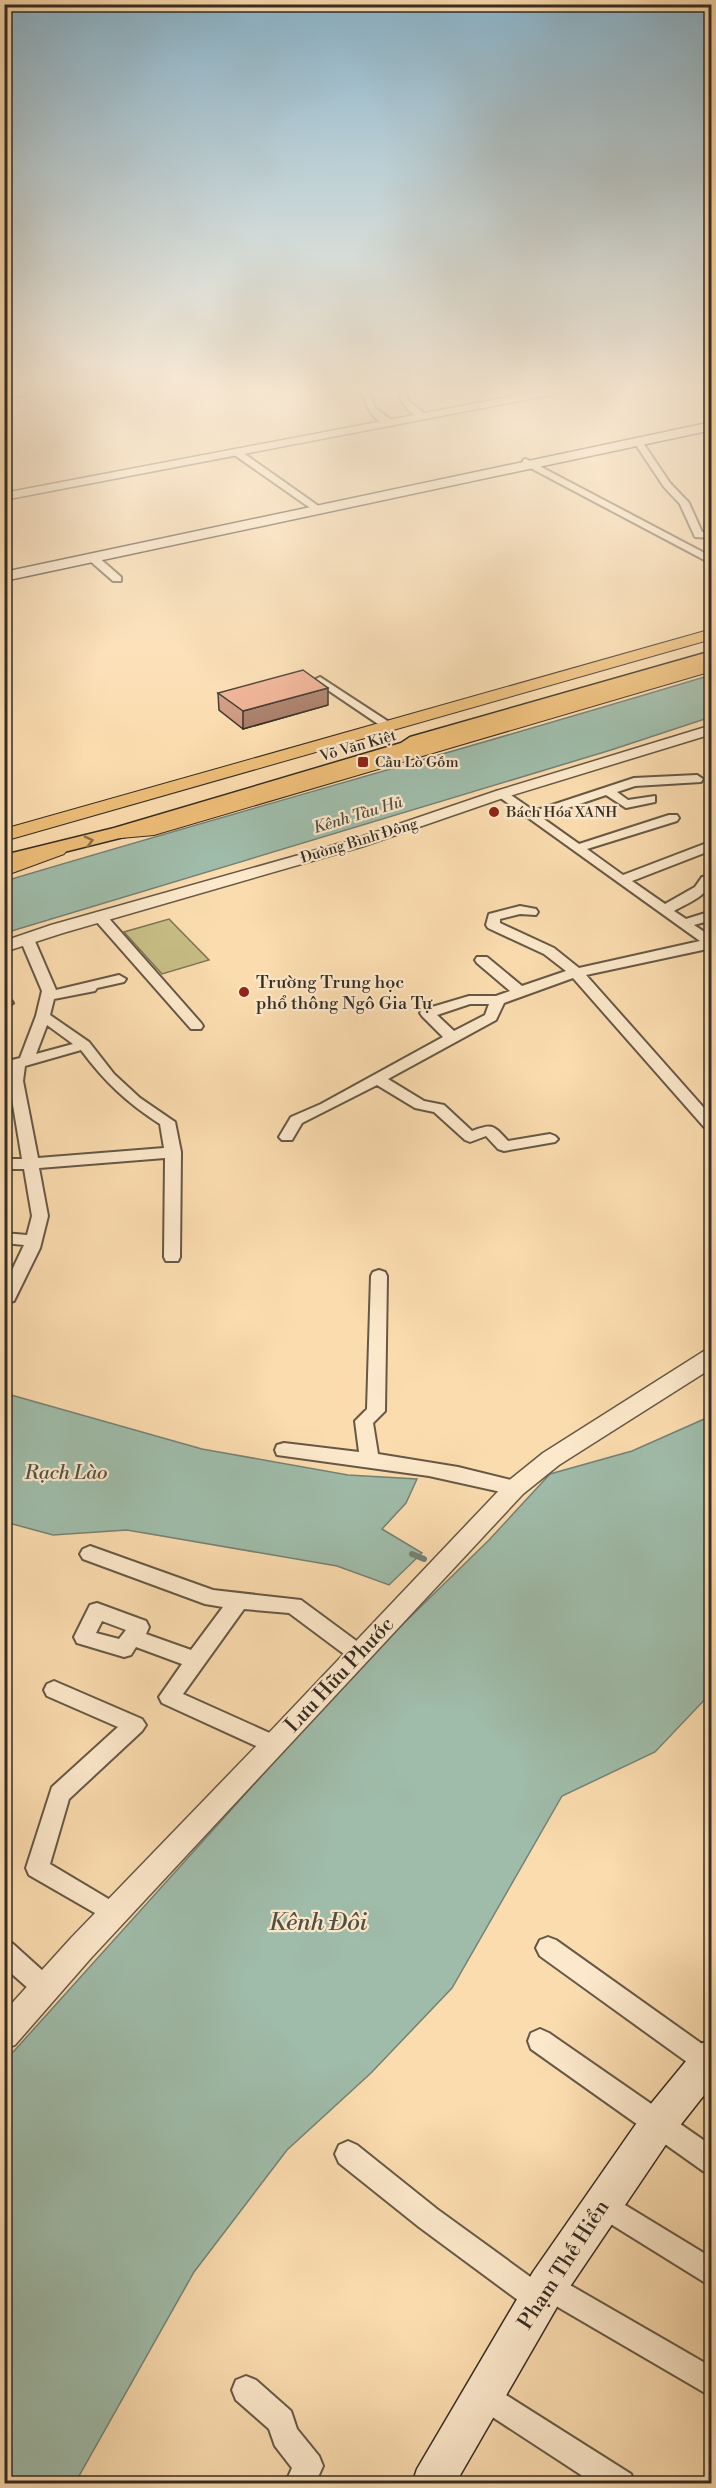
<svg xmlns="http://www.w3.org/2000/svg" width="716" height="2488" viewBox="0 0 716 2488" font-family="'Libre Bodoni',serif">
  <rect width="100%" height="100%" fill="#fbdcaf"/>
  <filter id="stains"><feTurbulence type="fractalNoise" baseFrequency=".00333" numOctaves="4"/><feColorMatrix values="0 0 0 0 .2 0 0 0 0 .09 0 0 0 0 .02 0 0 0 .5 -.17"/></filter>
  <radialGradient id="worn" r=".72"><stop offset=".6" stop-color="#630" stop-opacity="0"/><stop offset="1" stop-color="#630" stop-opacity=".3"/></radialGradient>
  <path fill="#c7be85" stroke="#7e7554" stroke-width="1.5" d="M 169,919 L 209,960 L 162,974 L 124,932 Z"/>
  <path fill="#9fbcaa" stroke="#758274" stroke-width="1.5" d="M 711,675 L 711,717 L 611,750 L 5,933 L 5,881 C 240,811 476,746 711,675 Z
    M 4,1393 L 202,1449 L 348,1475 L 417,1479 L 406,1503 L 382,1529 L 422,1553 L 389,1585 L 337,1566 L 127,1530 L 53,1535 L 5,1522 Z
    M 711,1416 L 711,1693 L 655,1752 L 562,1796 L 452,1988 L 371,2073 L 287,2150 L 194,2272 L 75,2483 L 5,2484 L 5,2061 L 364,1662 L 489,1540 L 550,1474 L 632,1451 Z"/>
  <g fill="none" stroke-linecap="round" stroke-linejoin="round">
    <path stroke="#758274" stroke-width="6" d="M 412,1554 L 424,1559"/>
    <g stroke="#665845" stroke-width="4">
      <path id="minor" d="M 360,386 L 368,386 L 375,408 L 393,421 L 393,425 C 372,426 365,402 360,386 Z
        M 400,394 L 406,394 L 409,401 L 425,414 L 425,418 C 414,418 400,405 400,394 Z
        M 635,440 L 641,440 L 670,483 L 689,503 L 702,532 L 712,532 L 712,538 L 695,537 L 680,504 L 664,487 L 634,442 Z
        M 233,450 L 239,450 L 324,510 L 316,512 L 233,454 Z
        M 526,459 L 712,557 L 712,564 L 523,464 L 523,460 Z
        M 89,556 L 97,556 L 121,577 L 121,581 L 113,581 L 89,560 Z
        M 320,677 L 392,724 L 392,728 L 384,728 L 316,682 L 314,680 Z
        M 697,775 L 703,779 L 701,782 L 635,786 L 617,792 L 628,800 L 655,796 L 655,802 L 626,808 L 606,795 L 541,817 L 579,844 L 669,815 L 677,815 L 679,818 L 677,821 L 587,849 L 623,875 L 712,841 L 712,850 L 632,881 L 665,904 L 695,887 L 702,877 L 712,875 C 712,895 689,902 674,911 L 686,919 L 712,911 L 712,920 L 694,925 L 712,937 L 712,948 L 586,975 L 712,1117 L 712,1128 L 704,1127 L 573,978 L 504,1003 L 496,1020 L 388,1079 L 424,1101 L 444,1105 L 472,1131 C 493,1123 493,1125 508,1141 L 550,1134 L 555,1136 L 558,1139 L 555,1142 L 504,1151 L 498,1149 L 486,1136 L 470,1142 L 465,1140 L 434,1112 L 415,1108 L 377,1085 L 302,1123 L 292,1140 L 282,1140 L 279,1137 L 291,1117 L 321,1104 L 443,1037 L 422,1016 L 420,1013 L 422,1010 L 469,996 L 496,996 L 510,991 L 477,963 L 475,960 L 477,957 L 487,957 L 522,986 L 566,971 L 544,954 L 488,928 L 486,925 L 489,914 L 520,906 L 536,909 L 538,912 L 536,915 L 520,914 L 500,919 L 500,923 L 554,948 L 579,968 L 700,941 L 495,794 L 497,791 L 505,791 L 534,811 L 634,778 ZM 470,1004 L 489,1004 L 485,1015 L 454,1031 L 437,1015 Z
        M 100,913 L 105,914 L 201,1023 L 203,1026 L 201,1029 L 191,1029 L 95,920 L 93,917 L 95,914 Z
        M 27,935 L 34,939 L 56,990 L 119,975 L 126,979 L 124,982 L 97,988 L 95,991 L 54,999 L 50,1015 L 89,1042 L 114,1074 L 140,1098 L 175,1122 L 181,1152 L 180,1257 L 178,1261 L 166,1261 L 164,1257 L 165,1158 L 39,1168 L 48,1216 L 40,1248 L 14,1301 L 4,1303 L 4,1287 L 24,1245 L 4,1243 L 4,1233 L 27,1235 L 32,1216 L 24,1169 L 4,1169 L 4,1159 L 22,1159 L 9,1081 L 10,1070 L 4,1071 L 4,1062 L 20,1058 L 36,1016 L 42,991 L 20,939 ZM 47,1025 L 73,1044 L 36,1054 ZM 81,1050 C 105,1082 126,1102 160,1124 L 164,1148 L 38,1158 L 23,1081 L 25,1066 Z
        M 4,999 L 11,1000 L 13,1003 L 4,1008 Z
        M 379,1270 L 385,1272 L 387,1276 L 385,1411 L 373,1423 L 378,1454 L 458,1467 L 515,1481 L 522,1483 L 524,1488 L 522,1493 L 515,1495 L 429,1476 L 277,1455 L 275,1450 L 277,1445 L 284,1443 L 359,1452 L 355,1421 L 367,1409 L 371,1276 L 373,1272 Z
        M 90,1546 L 213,1590 L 301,1600 L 366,1648 L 369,1654 L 366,1660 L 359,1662 L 352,1660 L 289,1613 L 244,1609 L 183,1694 L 283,1739 L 286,1745 L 283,1751 L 275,1754 L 267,1751 L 162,1703 L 159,1697 L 182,1664 L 136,1647 L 131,1655 L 124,1657 L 77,1643 L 74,1637 L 90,1605 L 97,1603 L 146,1621 L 149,1627 L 146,1634 L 191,1650 L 223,1607 L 205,1604 L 83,1559 L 80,1554 L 83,1549 ZM 102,1621 L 126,1630 L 119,1639 L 96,1633 Z
        M 54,1681 L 142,1719 L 146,1725 L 142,1731 L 69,1799 L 50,1864 L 122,1907 L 125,1914 L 122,1921 L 114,1924 L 29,1875 L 26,1868 L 52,1787 L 118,1727 L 47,1696 L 44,1690 L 47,1684 Z
        M 548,1937 L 556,1940 L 712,2051 L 712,2072 L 707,2074 L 698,2070 L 540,1956 L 536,1948 L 540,1940 Z
        M 4,1940 L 12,1943 L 54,1981 L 58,1989 L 54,1997 L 46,2000 L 38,1997 L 4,1967 Z
        M 540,2029 L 549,2033 L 712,2146 L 712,2174 L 703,2171 L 531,2049 L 528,2041 L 531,2033 Z
        M 348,2141 L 357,2145 L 437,2209 L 536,2281 L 538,2277 L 547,2273 L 556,2277 L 712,2367 L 712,2397 L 551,2303 L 548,2309 L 539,2313 L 530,2309 L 419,2227 L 339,2163 L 335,2154 L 339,2145 Z
        M 602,2191 L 712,2258 L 712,2287 L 593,2213 L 589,2204 L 593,2195 Z
        M 246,2376 L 256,2380 L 291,2411 L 297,2429 L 319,2456 L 323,2466 L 315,2484 L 285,2484 L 292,2468 L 275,2446 L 269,2429 L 236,2400 L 232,2390 L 236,2380 Z
        M 484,2381 L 631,2474 L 635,2484 L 595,2484 L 474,2405 L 470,2395 L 474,2385 Z"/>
    </g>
    <g stroke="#665845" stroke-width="3">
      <path id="tertiary" d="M 41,386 L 59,386 L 4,400 L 4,394 Z
        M 567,386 L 587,386 L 582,389 L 4,500 L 4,493 Z
        M 712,725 L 712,734 L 506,797 L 364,846 L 63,933 L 4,952 L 4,941 L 51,925 L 352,840 L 496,791 Z
        M 712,1349 L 712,1368 L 559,1465 L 523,1494 L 91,1958 L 15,2045 L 4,2049 L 4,2012 L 71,1938 L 265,1737 L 507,1482 L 543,1453 L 704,1351 Z"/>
    </g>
    <g stroke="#352c22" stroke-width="3">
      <path id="secondary" d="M 712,422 L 712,430 L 4,581 L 4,572 Z
        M 712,2039 L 712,2085 L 671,2137 L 561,2300 L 455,2484 L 412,2484 L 417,2469 L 533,2272 L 645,2111 L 700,2044 Z"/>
    </g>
    <g stroke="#352c22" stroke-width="2">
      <path id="primary" d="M 712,629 L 712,639 L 4,841 L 4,829 Z
        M 712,660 L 712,671 L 154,835 L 121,838 L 114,836 L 111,832 L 114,828 L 146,825 Z
        M 57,844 L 64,846 L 67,850 L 64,854 L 4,876 L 4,863 Z"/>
    </g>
    <g stroke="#352c22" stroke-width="3">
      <path id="trunk" d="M 712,651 L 712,662 L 424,745 L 415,751 L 128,836 L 4,867 L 4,855 L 114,828 L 401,743 L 410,737 Z"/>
    </g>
    <use href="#minor" fill="#fce8cb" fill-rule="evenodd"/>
    <use href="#tertiary" fill="#fce8cb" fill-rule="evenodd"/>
    <use href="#secondary" fill="#fce8cb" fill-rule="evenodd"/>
    <use href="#primary" fill="#eebe78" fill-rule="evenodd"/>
    <use href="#trunk" fill="#eebe78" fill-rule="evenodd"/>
  </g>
  <path fill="#cd967d" stroke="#352c22" stroke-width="1.5" d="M 218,693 L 328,705 L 243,729 L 219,710 Z"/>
  <path fill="#a77a66" stroke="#352c22" stroke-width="1.5" d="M 328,688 L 328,705 L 243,729 L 243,711 Z"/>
  <path fill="#eeae91" stroke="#352c22" stroke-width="1.5" d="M 303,670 L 328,688 L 243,711 L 218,693 Z"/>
  <defs><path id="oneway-chevron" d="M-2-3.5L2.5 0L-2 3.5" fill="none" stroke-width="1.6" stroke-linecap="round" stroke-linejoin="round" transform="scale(1.5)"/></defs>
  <use stroke="#886e49" href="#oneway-chevron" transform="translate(89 841) rotate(-15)"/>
  <linearGradient id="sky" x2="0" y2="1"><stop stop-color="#8bb7cf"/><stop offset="0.53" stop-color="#fdefdb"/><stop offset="1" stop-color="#fdefdb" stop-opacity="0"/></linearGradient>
  <rect width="716" height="734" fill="url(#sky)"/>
  <g fill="#8f2418" stroke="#fce8cb" stroke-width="2">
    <rect x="357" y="756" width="12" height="12" rx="3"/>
    <circle cx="494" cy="812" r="6"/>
    <circle cx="244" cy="992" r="6"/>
  </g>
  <g text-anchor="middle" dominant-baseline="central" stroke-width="4.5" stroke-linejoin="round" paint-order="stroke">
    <g font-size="15" fill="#352c22" stroke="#fce8cb">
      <text transform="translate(358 746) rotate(-16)">Võ Văn Kiệt</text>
      <text transform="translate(359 841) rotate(-17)">Đường Bình Đông</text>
    </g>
    <g font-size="15" fill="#352c22" stroke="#fce8cb" text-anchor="start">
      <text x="375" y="762">Cầu Lò Gốm</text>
      <text x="506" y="812">Bách Hóa XANH</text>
    </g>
    <g font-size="16" font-style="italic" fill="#505044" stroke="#fce8cb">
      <text transform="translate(358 815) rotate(-17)">Kênh Tàu Hủ</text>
    </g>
    <g font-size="18" fill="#352c22" stroke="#fce8cb" text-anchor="start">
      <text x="256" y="982">Trường Trung học<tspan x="256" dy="21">phổ thông Ngô Gia Tự</tspan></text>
    </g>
    <g font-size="20" font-style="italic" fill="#505044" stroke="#fce8cb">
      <text x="66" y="1473">Rạch Lào</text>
    </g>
    <g font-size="21" fill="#352c22" stroke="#fce8cb">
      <text transform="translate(340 1675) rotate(-47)">Lưu Hữu Phước</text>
      <text transform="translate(564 2265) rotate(-57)">Phạm Thế Hiển</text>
    </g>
    <g font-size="24" font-style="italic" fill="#505044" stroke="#fce8cb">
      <text x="318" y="1923">Kênh Đôi</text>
    </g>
  </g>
  <rect width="716" height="2488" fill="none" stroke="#fbdcaf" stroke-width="24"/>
  <rect x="6" y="6" width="704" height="2476" fill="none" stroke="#352c22" stroke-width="3"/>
  <rect x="12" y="12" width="692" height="2464" fill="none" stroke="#352c22" stroke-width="1.5"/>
  <rect width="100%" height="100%" filter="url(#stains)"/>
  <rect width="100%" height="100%" fill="url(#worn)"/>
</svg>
